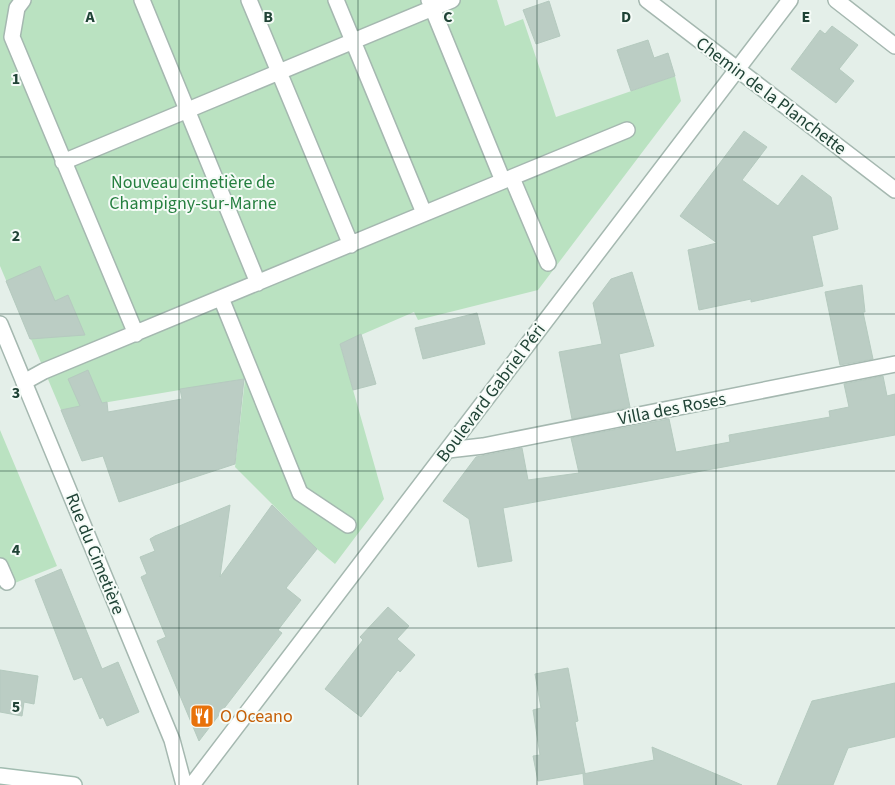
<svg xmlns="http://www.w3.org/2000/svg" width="895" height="785" viewBox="0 0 895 785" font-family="'Source Sans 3',sans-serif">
  <rect width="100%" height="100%" fill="#e4efe9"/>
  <path fill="#bae2c1" d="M 0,0 L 497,0 L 505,26 L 523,19 L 556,117 L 675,76 L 681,101 L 538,290 L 418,320 L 414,312 L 340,344 L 384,499 L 335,564 L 317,549 L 235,467 L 245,379 L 61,410 L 0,266 Z
    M 0,430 L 57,566 L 0,589 Z"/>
  <path fill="#bbcdc4" stroke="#b5cabf" d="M 549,1 L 560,36 L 536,44 L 523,10 Z
    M 832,26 L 858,45 L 839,69 L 854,81 L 836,103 L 791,69 L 820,30 L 825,34 Z
    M 648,40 L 654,58 L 668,53 L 675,76 L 631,91 L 617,50 Z
    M 744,131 L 767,147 L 742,180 L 778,206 L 802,175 L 831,197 L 838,229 L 812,236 L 823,286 L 751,302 L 751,299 L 699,310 L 688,250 L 717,243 L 680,216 Z
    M 40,266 L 55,301 L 68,295 L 85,335 L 30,339 L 6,281 Z
    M 632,272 L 654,346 L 619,354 L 630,407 L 572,419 L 559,352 L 602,344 L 593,303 L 611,279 Z
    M 862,285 L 865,312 L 863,312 L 873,359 L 840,365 L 825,292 Z
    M 477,313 L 485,344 L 423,359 L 415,328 Z
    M 361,334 L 376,384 L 353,390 L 340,344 Z
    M 88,370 L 102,403 L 107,402 L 108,412 L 182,399 L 180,389 L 244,379 L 235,464 L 119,502 L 103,456 L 82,461 L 61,410 L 80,406 L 68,379 Z
    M 883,376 L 887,396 L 895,394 L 895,435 L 503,508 L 512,561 L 478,567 L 469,519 L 443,501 L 476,457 L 522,448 L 528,480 L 579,473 L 571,438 L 669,419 L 676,452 L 730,442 L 729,435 L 830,417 L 829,411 L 849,407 L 844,384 Z
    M 230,505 L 220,577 L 272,505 L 317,549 L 286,588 L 301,600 L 278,630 L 282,633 L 199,741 L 157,641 L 166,637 L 141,577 L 147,574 L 140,557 L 155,551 L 150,539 L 155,536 Z
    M 61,569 L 102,669 L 118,662 L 139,712 L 107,726 L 103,717 L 100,719 L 82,677 L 74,680 L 35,580 Z
    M 388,607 L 409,626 L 397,639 L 415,655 L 400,672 L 398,670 L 361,717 L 325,689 L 363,640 L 360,637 Z
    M 568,668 L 578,721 L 575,722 L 585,773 L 538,781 L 533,756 L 540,755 L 533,710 L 541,708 L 535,674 Z
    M 0,670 L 38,676 L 34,704 L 24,702 L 22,716 L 0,712 Z
    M 895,683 L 895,737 L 848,748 L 833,785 L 777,785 L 812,701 Z
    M 652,747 L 742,785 L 584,785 L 583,774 L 654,760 Z"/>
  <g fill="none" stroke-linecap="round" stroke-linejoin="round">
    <g stroke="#a5b8b0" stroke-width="18">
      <path id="lane" d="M 23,0 L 17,8 L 12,37 L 136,334
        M 142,0 L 258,283
        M 249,0 L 351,245
        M 336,0 L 424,213
        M 63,162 L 452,0
        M 512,178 L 548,263
        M 503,181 L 627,130
        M 221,298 L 300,493 L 348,525
        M 24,382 L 44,371 L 503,181 L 429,0
        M 448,450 L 483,446 L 895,364
        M 0,566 L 7,582"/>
    </g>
    <g stroke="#a5b8b0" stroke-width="18">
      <path id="street" d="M 647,0 L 895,190
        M 836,0 L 895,46
        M 0,324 L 172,740 L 184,785
        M 192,785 L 790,0"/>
    </g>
    <g stroke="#a1bcb0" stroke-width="18">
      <path id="secondary" d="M 0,776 L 74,785"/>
    </g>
    <use href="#lane" stroke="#fff" stroke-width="15"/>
    <use href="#street" stroke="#fff" stroke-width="15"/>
    <use href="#secondary" stroke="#fff" stroke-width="15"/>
  </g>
  <path fill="none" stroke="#204336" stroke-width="1" stroke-opacity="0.55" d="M 179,0 L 179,785M 358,0 L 358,785M 537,0 L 537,785M 716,0 L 716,785M 0,157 L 895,157M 0,314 L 895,314M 0,471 L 895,471M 0,628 L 895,628"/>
  <defs>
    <g id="restaurant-square" transform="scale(1.25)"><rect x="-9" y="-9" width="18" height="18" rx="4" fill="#e8710a" stroke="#f5fbf7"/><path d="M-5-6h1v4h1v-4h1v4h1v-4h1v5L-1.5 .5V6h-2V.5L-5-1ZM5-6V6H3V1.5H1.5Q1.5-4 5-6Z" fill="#fff"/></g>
  </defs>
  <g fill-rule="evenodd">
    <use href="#restaurant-square" x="202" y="716"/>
  </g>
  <g text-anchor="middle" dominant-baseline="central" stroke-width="4" stroke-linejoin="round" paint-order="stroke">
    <g font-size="18" fill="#204336" stroke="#f5fbf7">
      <text transform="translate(771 96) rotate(37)">Chemin de la Planchette</text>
      <text transform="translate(491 393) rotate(-53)">Boulevard Gabriel Péri</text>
      <text transform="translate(672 409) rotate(-11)">Villa des Roses</text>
      <text transform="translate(95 554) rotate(68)">Rue du Cimetière</text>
    </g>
    <g font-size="18" fill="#257f3f" stroke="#f5fbf7">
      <text x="193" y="182">Nouveau cimetière de<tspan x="193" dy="21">Champigny-sur-Marne</tspan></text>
    </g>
    <g font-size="18" fill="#c56008" stroke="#f5fbf7" text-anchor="start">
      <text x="220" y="716">O Oceano</text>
    </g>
  </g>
  <g font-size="16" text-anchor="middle" font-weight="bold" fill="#204336" stroke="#f5fbf7" stroke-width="4" stroke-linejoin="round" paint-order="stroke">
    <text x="90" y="22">A</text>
    <text x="268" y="22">B</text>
    <text x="448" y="22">C</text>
    <text x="626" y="22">D</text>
    <text x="806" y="22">E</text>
    <text x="16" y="84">1</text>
    <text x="16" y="241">2</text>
    <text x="16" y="398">3</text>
    <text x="16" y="555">4</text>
    <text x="16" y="712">5</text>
  </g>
</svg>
